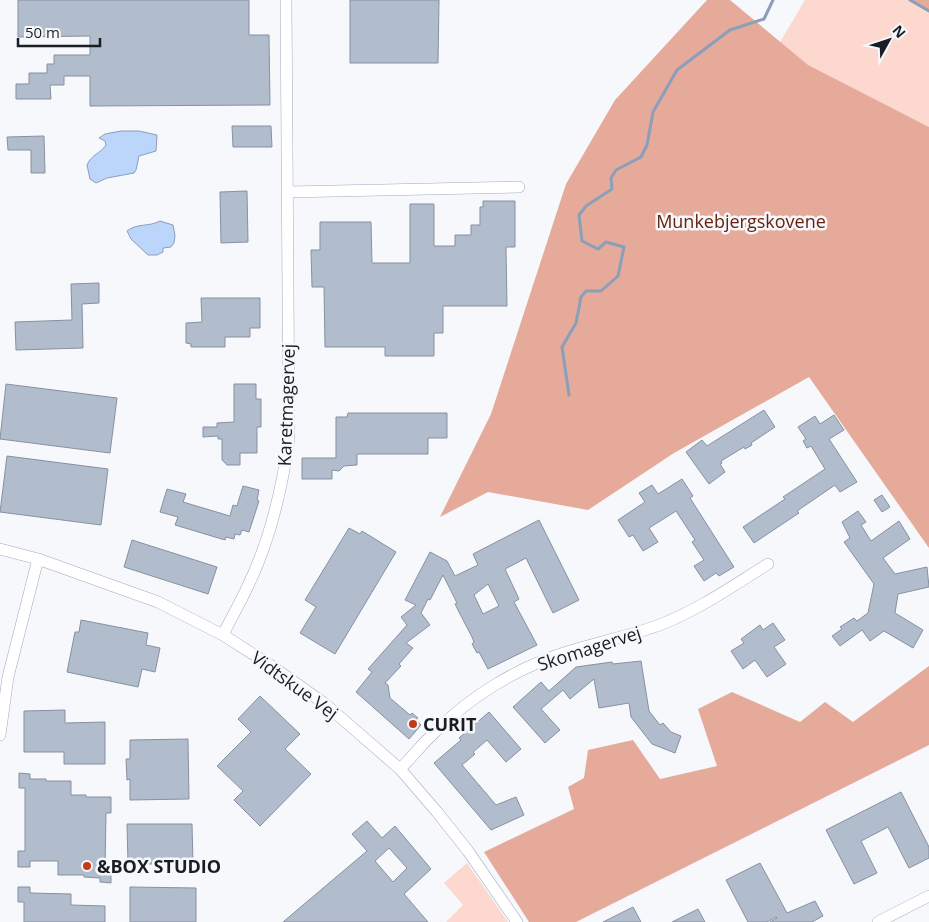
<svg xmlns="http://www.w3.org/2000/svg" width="929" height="922" viewBox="0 0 929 922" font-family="'Open Sans',sans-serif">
  <rect width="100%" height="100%" fill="#f6f8fc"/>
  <path fill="#fcd8ce" d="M 805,0 L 908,0 L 929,11 L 929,127 L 808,66 L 780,42 Z
    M 467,863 L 508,922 L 446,922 L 463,905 L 444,883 Z"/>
  <path fill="#e6aa9a" d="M 707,0 L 730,0 L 808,65 L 929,127 L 929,548 L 809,377 L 674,453 L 588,510 L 488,492 L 440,517 L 491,414 L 566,184 L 615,100 Z
    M 908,0 L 929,0 L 929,11 Z
    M 929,666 L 929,745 L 576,922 L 529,922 L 484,852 L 574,809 L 568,787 L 584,778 L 588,750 L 633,740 L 660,779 L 717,766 L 698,709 L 732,692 L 800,722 L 825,702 L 853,722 Z"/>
  <path fill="#bcd5fb" stroke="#8b9eba" d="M 121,131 L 139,131 L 157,135 L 156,151 L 139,156 L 136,170 L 134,173 L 107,178 L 96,183 L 90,179 L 87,165 C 91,155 101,153 106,145 L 105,141 L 99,138 L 105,134 Z
    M 160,221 L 173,225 L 175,235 L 174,243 L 171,247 L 163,248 L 163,252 L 157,255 L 148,255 L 131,239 L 127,231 C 137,223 149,227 160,221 Z"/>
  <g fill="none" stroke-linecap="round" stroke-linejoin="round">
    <path stroke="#8b9eba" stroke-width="3" d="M 910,0 L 929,11
      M 569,395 L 562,347 L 576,323 L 581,297 L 586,291 L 601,291 L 618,276 L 624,247 L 606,242 L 598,249 L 582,241 L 579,215 L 586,206 L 612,189 L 611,178 L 616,170 L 641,157 L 647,145 L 653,112 L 677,70 L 730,30 L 764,19 L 773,0"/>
  </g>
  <path fill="#b1bccd" stroke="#8691a1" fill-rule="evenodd" d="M 18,0 L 249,0 L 249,35 L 269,35 L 270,105 L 90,106 L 90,76 L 64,76 L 64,85 L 50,85 L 51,99 L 16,99 L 16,84 L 29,84 L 29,73 L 47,73 L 47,64 L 54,64 L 54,55 L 90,55 L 90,36 L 18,37 Z
    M 350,0 L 439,0 L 438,63 L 350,63 Z
    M 232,126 L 271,126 L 272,147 L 233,147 Z
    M 44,136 L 45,173 L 31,173 L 31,150 L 8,150 L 7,137 Z
    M 247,191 L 248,242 L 221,243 L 220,192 Z
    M 483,201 L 515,201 L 515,247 L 506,247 L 507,306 L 443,306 L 443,333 L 434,333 L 434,356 L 385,356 L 385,347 L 325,347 L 324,287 L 312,287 L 311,250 L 320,250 L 320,222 L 371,222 L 372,263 L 410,263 L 410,204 L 434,204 L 434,246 L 455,246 L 455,235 L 471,235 L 471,225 L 480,225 L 480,207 L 483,207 Z
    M 99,283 L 99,303 L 82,304 L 83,348 L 16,350 L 15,322 L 72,320 L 71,284 Z
    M 201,298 L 260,298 L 260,328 L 250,328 L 250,337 L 225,337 L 225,347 L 191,347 L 191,344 L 186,343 L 186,323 L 202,322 Z
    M 6,384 L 117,398 L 110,453 L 0,439 Z
    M 234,384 L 256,384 L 256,399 L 261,399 L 261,427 L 257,427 L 257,453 L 240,453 L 240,465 L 227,465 L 222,460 L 222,439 L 218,439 L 218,436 L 203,437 L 203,427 L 217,427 L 217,423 L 234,422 Z
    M 764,410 L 775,427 L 751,443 L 752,445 L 745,449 L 744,447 L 721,461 L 722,463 L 720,464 L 725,472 L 709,484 L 686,452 L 702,440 L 707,446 Z
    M 348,413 L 447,413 L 447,438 L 428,438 L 428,454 L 357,454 L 357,465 L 344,466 L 339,471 L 332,470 L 332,479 L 302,479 L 302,458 L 336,458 L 336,417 L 347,417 Z
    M 834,415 L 844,430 L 829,439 L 857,482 L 840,492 L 835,485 L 797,511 L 799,513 L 754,543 L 743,527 L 785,499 L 783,497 L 825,469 L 811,446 L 807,448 L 803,441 L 806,439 L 798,427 L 815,416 L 820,424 Z
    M 7,456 L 108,469 L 101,525 L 0,512 Z
    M 682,479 L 693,496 L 690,498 L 734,567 L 719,576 L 716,573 L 704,581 L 694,566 L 704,560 L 692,542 L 695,540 L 676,511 L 649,528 L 658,542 L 643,551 L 633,535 L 629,537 L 618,520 L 645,502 L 639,493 L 652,485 L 658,494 Z
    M 243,486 L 259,490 L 257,500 L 259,501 L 249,532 L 242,530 L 240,535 L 235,534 L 234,539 L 226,537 L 225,540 L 175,525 L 178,517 L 160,512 L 167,489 L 186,494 L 183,502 L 230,516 L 233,505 L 237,506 Z
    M 882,495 L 890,507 L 882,512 L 874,500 Z
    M 858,511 L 866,522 L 861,525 L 871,541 L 899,521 L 910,539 L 883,558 L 895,574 L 927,567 L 929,587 L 898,594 L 895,613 L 923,630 L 913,648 L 884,631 L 870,641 L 862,630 L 840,646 L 832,636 L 842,629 L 840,627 L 854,618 L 857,621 L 868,613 L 874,584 L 844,542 L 850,538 L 842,522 Z
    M 539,520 L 579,600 L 553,613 L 526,558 L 505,569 L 519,599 L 514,602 L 537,645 L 488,669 L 479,652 L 477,653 L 472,644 L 474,642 L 472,637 L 459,612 L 455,604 L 457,603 L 443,575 L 430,600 L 428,599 L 421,613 L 430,625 L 406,643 L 413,648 L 399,664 L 401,666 L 385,683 L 388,685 L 390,698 L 410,715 L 412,713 L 418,718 L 416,720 L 421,725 L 409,739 L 356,692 L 372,672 L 368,669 L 407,625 L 401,617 L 416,605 L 405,600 L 430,552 L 447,561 L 455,576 L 478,565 L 473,554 ZM 488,584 L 499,606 L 483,614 L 474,595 Z
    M 349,528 L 360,534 L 362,531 L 396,552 L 335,654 L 300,633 L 316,607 L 305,600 Z
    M 132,540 L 217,567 L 208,594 L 124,567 Z
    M 81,620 L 148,633 L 146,645 L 160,648 L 155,672 L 142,669 L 138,687 L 67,672 L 75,632 L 79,632 Z
    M 773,623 L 785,640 L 774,647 L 786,664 L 767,677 L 755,660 L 743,669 L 731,651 L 744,643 L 741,639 L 760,625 L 763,630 Z
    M 641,661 L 649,711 L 660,725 L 663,723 L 671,732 L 681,736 L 675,753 L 652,744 L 631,717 L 629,703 L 599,708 L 594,679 L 570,699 L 563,690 L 541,709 L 560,730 L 545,743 L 513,707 L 541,682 L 549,691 L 576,667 L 612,662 L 613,664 Z
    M 260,696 L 300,734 L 285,749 L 311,774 L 260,826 L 234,800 L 243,791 L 217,766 L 251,732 L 238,719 Z
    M 65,710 L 65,723 L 105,722 L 105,764 L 64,764 L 64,752 L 24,752 L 24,711 Z
    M 489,712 L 521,749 L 506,762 L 487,740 L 473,752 L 475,754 L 462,765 L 496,805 L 516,797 L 524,815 L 491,830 L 434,763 L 461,740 L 459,738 Z
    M 188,739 L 189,799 L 130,800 L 130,779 L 127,780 L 126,759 L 130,759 L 130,740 Z
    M 19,773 L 30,774 L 30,779 L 46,779 L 46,781 L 71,781 L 71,795 L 86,795 L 86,797 L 111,797 L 111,813 L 106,813 L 105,868 L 111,868 L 111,883 L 100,882 L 100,878 L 84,877 L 84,875 L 58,875 L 58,861 L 30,861 L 30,867 L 18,867 L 18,851 L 25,851 L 25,788 L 19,788 Z
    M 901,792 L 929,847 L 929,858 L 909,868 L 888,827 L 861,841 L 877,873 L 854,884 L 826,830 Z
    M 367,821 L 382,838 L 395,826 L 431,869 L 404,894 L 428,922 L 283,922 L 367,851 L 352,834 ZM 389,848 L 407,868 L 393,882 L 375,861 Z
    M 127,824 L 192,824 L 193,864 L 128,864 Z
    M 760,863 L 787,913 L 815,901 L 823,916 L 812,922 L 770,922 L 777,918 L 776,917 L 767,922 L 748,922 L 726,880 Z
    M 18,887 L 30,887 L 30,893 L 71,894 L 71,905 L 105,906 L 105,922 L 24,922 L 24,902 L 18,902 Z
    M 130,887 L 196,888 L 196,922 L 130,922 Z
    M 633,907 L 641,922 L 603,922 Z
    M 698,909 L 705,922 L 672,922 Z"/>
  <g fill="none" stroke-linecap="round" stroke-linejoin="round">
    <g stroke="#a1acbd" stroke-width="12">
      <path id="minor" d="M 288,192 L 519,187
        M 0,549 L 38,559 L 158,602 L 223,635 L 270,665 L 325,704 L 400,769 L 437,812 L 468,851 L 517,922
        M 223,635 C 230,620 239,605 246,590 C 270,542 282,490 289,438 L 286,0
        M 0,735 L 8,677 L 38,559
        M 400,769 C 412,757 423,743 436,731 C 471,696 517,668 564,653 C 597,642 631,636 662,624 C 700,609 734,585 768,564
        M 878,922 L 929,896"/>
    </g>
    <use href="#minor" stroke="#fff" stroke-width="11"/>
  </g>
  <g fill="#c43b13" stroke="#f6f8fc" stroke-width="2">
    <circle cx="413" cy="724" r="5"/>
    <circle cx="87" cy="866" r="5"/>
  </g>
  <g text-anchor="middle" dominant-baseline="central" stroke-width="5" stroke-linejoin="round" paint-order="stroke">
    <g font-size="18" fill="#682210" stroke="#f6f8fc">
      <text x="741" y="221">Munkebjergskovene</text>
    </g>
    <g font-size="18" fill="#191e24" stroke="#f6f8fc">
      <text transform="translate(286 405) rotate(-88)">Karetmagervej</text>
      <text transform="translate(589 648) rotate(-18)">Skomagervej</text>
      <text transform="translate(295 685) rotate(36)">Vidtskue Vej</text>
    </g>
    <g font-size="18" font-weight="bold" fill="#191e24" stroke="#f6f8fc" text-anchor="start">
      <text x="423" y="724">CURIT</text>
      <text x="97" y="866">&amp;BOX STUDIO</text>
    </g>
  </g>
  <g transform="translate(889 40) rotate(50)" stroke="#f6f8fc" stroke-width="4" paint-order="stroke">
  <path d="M0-4L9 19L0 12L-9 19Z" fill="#191e24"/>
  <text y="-8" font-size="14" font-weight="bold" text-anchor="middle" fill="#191e24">N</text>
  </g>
  <path d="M18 38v8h82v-8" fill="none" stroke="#191e24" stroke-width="2.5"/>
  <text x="25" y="38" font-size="15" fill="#191e24" stroke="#f6f8fc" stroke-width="4" paint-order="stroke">50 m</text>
</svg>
